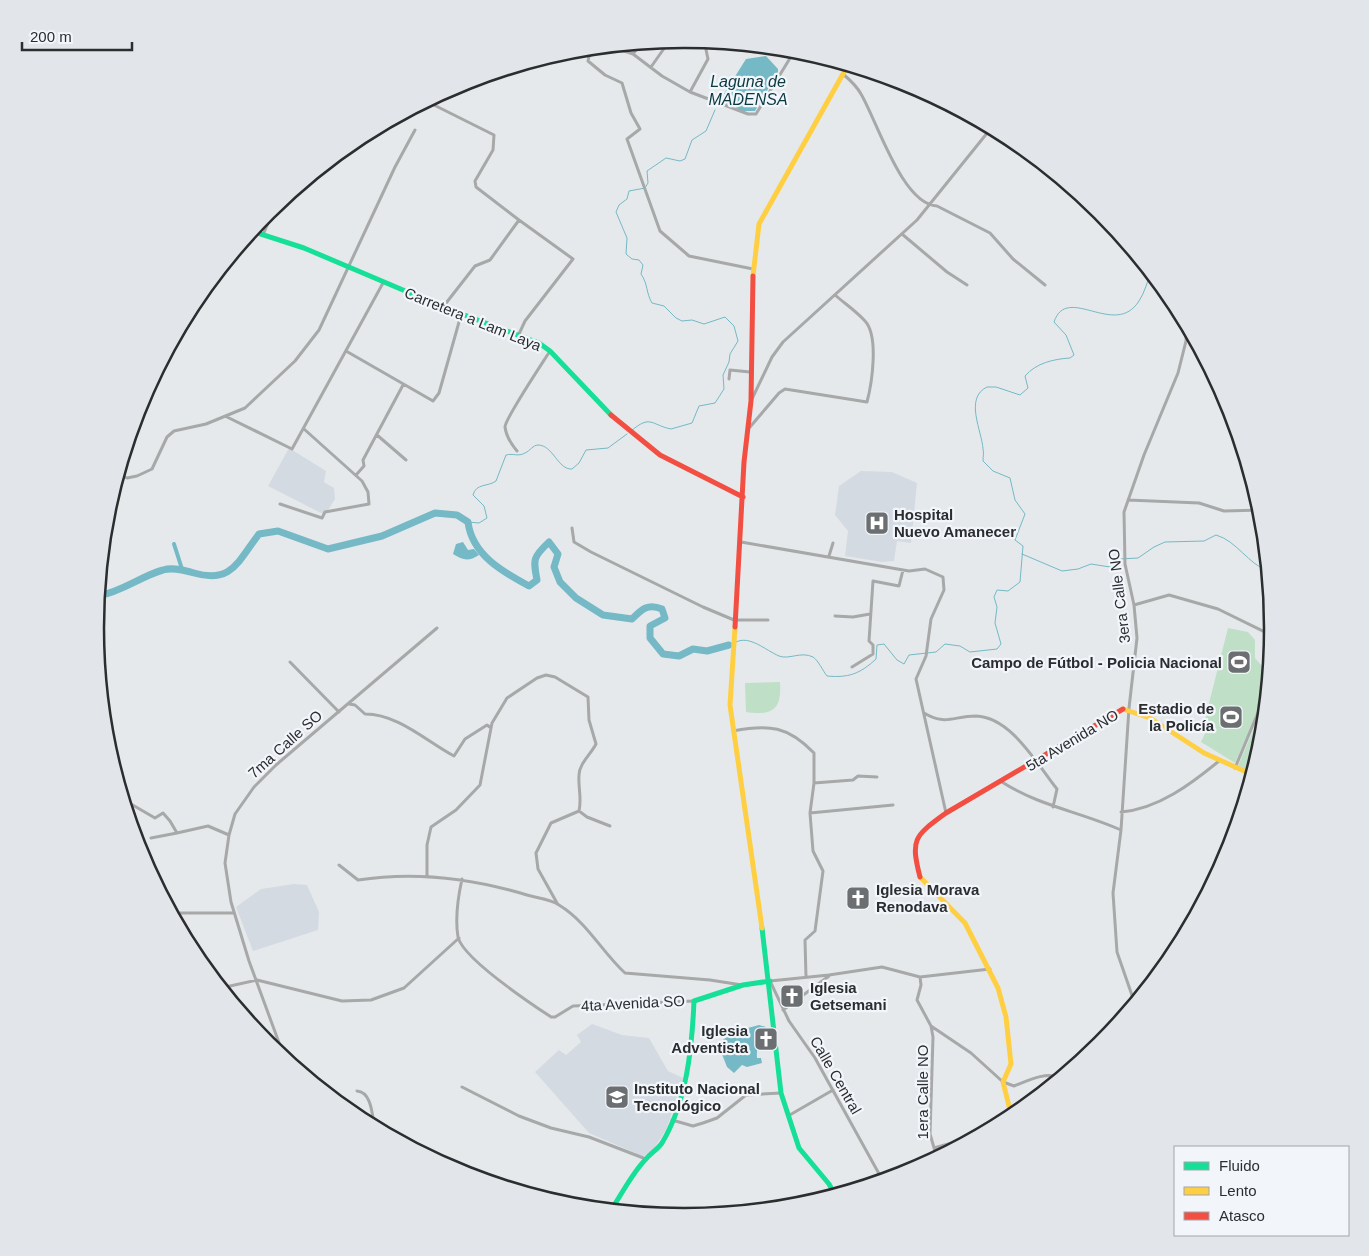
<svg xmlns="http://www.w3.org/2000/svg" width="1369" height="1256" viewBox="0 0 1369 1256" font-family="Arial,sans-serif">
  <rect width="100%" height="100%" fill="#e6e9ec"/>
  <path fill="#d3dae2" d="M 289,448 L 326,471 L 324,482 L 334,488 L 335,499 L 325,515 L 268,486 Z
    M 861,471 L 892,472 L 917,483 L 911,543 L 897,541 L 894,561 L 882,562 L 845,556 L 848,531 L 835,515 L 839,486 Z
    M 294,884 L 307,885 L 319,912 L 318,930 L 253,951 L 236,907 L 261,889 Z
    M 592,1024 L 622,1035 L 649,1038 L 668,1071 L 683,1078 L 667,1128 L 650,1155 L 642,1156 L 589,1133 L 535,1072 L 559,1050 L 566,1055 L 581,1042 L 577,1035 Z"/>
  <path fill="#bfe0c6" d="M 1228,628 L 1248,632 L 1255,640 L 1255,658 L 1262,666 L 1259,709 L 1235,763 L 1201,742 L 1207,729 L 1203,727 Z
    M 780,682 C 782,709 773,716 746,712 L 745,683 Z
    M 1267,697 L 1262,743 L 1253,773 L 1238,766 Z"/>
  <path fill="#74b9c5" d="M 766,56 L 778,69 L 778,72 L 755,111 L 741,111 L 730,103 L 725,105 L 719,102 L 746,59 Z
    M 463,542 L 468,550 L 474,549 L 479,555 C 468,562 463,560 453,554 L 456,544 Z
    M 759,1025 L 766,1027 L 765,1029 L 760,1030 C 760,1041 756,1050 757,1058 L 761,1058 L 762,1063 L 747,1067 L 742,1065 L 734,1073 L 727,1067 L 718,1044 C 729,1033 744,1029 759,1025 Z"/>
  <g fill="none" stroke-linecap="round" stroke-linejoin="round">
    <path stroke="#74b9c5" stroke-width="1" d="M 631,431 C 651,414 651,425 671,429 L 692,423 L 699,406 L 715,403 L 724,389 L 723,375 L 729,362 L 730,354 L 738,341 L 734,326 L 725,317 L 704,324 L 692,320 L 682,321 L 676,318 L 664,306 L 652,303 C 646,293 648,284 641,274 L 643,265 L 639,260 L 632,259 L 626,254 L 627,238 L 616,212 L 619,205 L 627,199 L 629,191 L 645,188 L 648,183 L 647,171 L 666,158 L 680,161 L 685,159 L 692,140 L 706,131 L 715,110
      M 468,522 L 479,523 L 487,518 L 484,506 L 473,495 C 476,483 488,487 496,481 L 506,455 C 513,453 518,457 525,453 C 530,451 533,445 538,445 C 553,445 558,470 572,469 L 579,463 L 586,450 L 608,448 L 627,434
      M 1022,554 L 1062,571 L 1078,569 L 1091,564 L 1110,567 L 1120,559 L 1138,558 L 1154,547 L 1165,542 L 1204,541 L 1216,535 C 1237,541 1248,564 1268,571
      M 736,642 C 750,635 765,650 779,656 C 789,660 801,651 813,657 C 818,660 823,671 827,676 C 848,678 860,674 876,659 L 877,645 L 884,644 L 897,660 L 904,664 L 909,655 L 936,652 L 945,644 L 960,646 L 970,652 L 997,649 L 1001,644 L 995,623 L 997,607 L 994,597 L 997,590 L 1008,591 L 1020,582 L 1023,546 L 1015,540 L 1025,514 L 1015,500 L 1010,478 L 993,471 L 983,461 C 983,456 984,453 983,449 C 982,431 964,398 987,387 L 996,387 L 1020,395 L 1028,388 L 1025,376 C 1036,363 1054,359 1070,358 L 1074,355 L 1066,335 L 1054,322 C 1067,283 1115,339 1139,301 C 1145,292 1147,282 1151,272"/>
    <path stroke="#74b9c5" stroke-width="4" d="M 174,544 L 182,569"/>
    <path stroke="#74b9c5" stroke-width="7" d="M 98,596 C 122,592 141,576 163,570 C 173,567 184,570 194,573 C 232,584 238,561 259,534 L 278,531 L 328,549 L 382,536 L 435,513 L 457,515 L 468,522 C 472,555 503,572 529,586 L 537,580 C 533,559 533,557 549,542 L 558,554 L 554,567 L 560,582 L 576,598 L 603,615 L 632,619 C 642,609 648,603 662,609 L 665,618 L 650,626 L 650,638 L 663,654 L 679,656 L 693,649 L 707,651 L 729,645"/>
    <path stroke="#a7a8a8" stroke-width="3" d="M 610,46 L 633,54 L 662,76 L 690,92 L 748,114 L 756,114 L 795,50
      M 591,48 L 588,61 L 605,75 L 622,83 L 631,113 L 640,129 L 627,139 L 660,231 L 689,256 L 753,269
      M 633,54 L 641,43
      M 831,60 L 846,67
      M 651,67 L 670,40
      M 843,74 C 850,80 856,85 861,94 C 877,121 902,204 937,206 L 990,233 L 1013,259 L 1045,285
      M 690,92 L 708,59 L 705,45 L 707,41
      M 426,101 L 494,135 L 493,150 L 475,181 L 476,187 L 519,220 L 490,260 L 475,266 L 443,307
      M 431,104 L 436,96
      M 996,130 L 1023,147
      M 902,234 L 947,272 L 967,285
      M 263,235 L 276,204
      M 519,334 L 525,321 L 573,259 L 519,220
      M 346,351 L 433,401 L 439,393 L 461,315
      M 729,379 L 730,370 L 750,372
      M 751,401 L 772,357 L 783,342 L 917,220 L 992,127
      M 227,417 L 292,449 L 383,283
      M 750,427 L 779,393 L 785,389 L 867,402 C 872,383 879,336 865,321 C 856,311 844,303 835,295
      M 377,435 L 406,460
      M 517,451 C 512,445 506,436 505,427 C 505,419 543,362 550,351
      M 118,474 L 127,478 L 137,476 L 152,469 L 167,437 L 174,431 L 206,424 L 245,408 L 295,361 L 319,330 L 395,167 L 415,130
      M 356,475 L 364,466 L 363,460 L 403,385
      M 1128,500 L 1199,503 L 1224,511 L 1262,510
      M 280,504 L 322,518 L 325,512 L 369,504 L 368,492 L 362,481 L 304,429
      M 572,528 L 574,542 L 591,552 L 703,607 L 734,620 L 768,620
      M 741,542 L 909,571 L 925,569 L 943,577 L 944,590 L 931,619 L 926,656 L 916,679 L 946,813
      M 829,556 L 833,543
      M 1134,605 L 1169,595 L 1218,609 L 1273,636
      M 835,616 L 853,617 L 870,614
      M 290,662 L 339,712
      M 852,667 L 873,654 L 873,645 L 869,641 L 873,581 L 899,586 L 903,570
      M 349,704 L 355,705 L 365,714 C 398,714 426,741 454,756 L 465,739 L 487,725 L 491,728
      M 924,713 C 946,726 953,716 976,716 C 1011,717 1037,764 1057,789 L 1053,807
      M 733,731 C 769,724 788,726 814,753 L 814,783 L 810,813 L 813,851 L 823,871 L 815,931 L 805,940 L 806,977
      M 1235,768 L 1267,691
      M 1002,782 C 1039,806 1081,812 1121,830
      M 814,783 L 853,780 L 858,776 L 877,777
      M 124,800 L 155,818 L 163,813 L 170,821 L 177,833 L 208,826 L 229,835
      M 1121,812 C 1158,809 1191,784 1219,761
      M 810,813 L 893,805
      M 151,838 L 177,833
      M 339,865 L 358,880 C 416,871 471,878 527,895 C 537,898 551,899 559,905 C 587,922 602,952 625,973 L 710,980 L 742,985
      M 427,876 L 427,845 L 431,827 L 456,810 L 480,785 L 492,723 L 507,698 L 537,678 L 546,675 L 555,677 L 588,697 L 589,720 L 596,744 C 591,754 579,764 579,775 C 578,788 582,798 579,811
      M 462,879 C 458,897 455,919 458,937 C 463,959 530,1003 551,1017 L 555,1017 L 573,1006 L 694,1001
      M 557,903 L 538,869 L 536,853 L 551,823 L 579,811 L 587,817 L 610,826
      M 179,913 L 234,913
      M 920,977 L 921,985 L 917,1000 L 931,1026 L 933,1037 L 930,1134 L 937,1158
      M 221,988 L 257,980 L 342,1001 L 371,1000 L 404,988 L 459,938
      M 1135,1004 L 1117,952 L 1113,893 L 1121,830 L 1129,708 L 1137,638 L 1134,605 L 1125,564 L 1124,512 L 1144,455 L 1178,373 L 1186,341 L 1187,325
      M 783,1010 L 829,976
      M 931,1026 L 971,1053 L 1003,1082 L 1014,1086 C 1027,1081 1046,1071 1060,1078
      M 285,1059 L 249,961 L 231,902 L 225,863 L 229,835 L 235,814 L 254,787 L 276,765 L 437,628
      M 462,1087 L 519,1116 L 551,1128 L 589,1137 L 646,1159
      M 357,1091 C 371,1092 372,1113 374,1124
      M 788,1116 L 833,1090
      M 672,1120 L 693,1126 L 703,1123 L 717,1118 L 746,1095 L 781,1093
      M 371,1125 L 374,1124 L 383,1132
      M 963,1138 L 964,1143
      M 934,1148 L 973,1137 L 973,1139
      M 883,1181 L 815,1058 L 789,1021 L 770,981 L 829,975 L 882,967 L 920,977 L 990,969"/>
    <path stroke="#16e098" stroke-width="5" d="M 251,231 L 304,248 L 443,307 L 539,343 L 550,351 L 611,415
      M 762,928 L 781,1093 L 799,1148 L 829,1184 L 835,1195
      M 611,1210 C 622,1194 632,1173 646,1159 C 651,1153 657,1150 662,1143 C 687,1101 692,1048 694,1001 L 743,985 L 770,981"/>
    <path stroke="#ffcf43" stroke-width="5" d="M 753,276 L 759,224 L 848,65
      M 735,627 L 730,705 L 762,928
      M 1123,709 L 1150,718 L 1204,753 L 1253,775
      M 920,877 L 965,923 L 998,988 L 1006,1017 L 1011,1064 L 1003,1082 L 1012,1118"/>
    <path stroke="#f24e42" stroke-width="5" d="M 611,415 L 660,455 L 743,497
      M 735,627 L 744,462 L 751,401 L 753,276
      M 920,877 C 910,838 915,836 946,813 L 1123,709"/>
  </g>
  <defs>
    <g id="hospital-square" transform="scale(1.25)"><rect x="-9" y="-9" width="18" height="18" rx="4" fill="#6c6f71" stroke="#f2f6fb"/><path d="M-5-5h3v3.5h4V-5h3V5h-3V1.5h-4V5h-3Z" fill="#fff"/></g>
    <g id="stadium-square" transform="scale(1.25)"><rect x="-9" y="-9" width="18" height="18" rx="4" fill="#6c6f71" stroke="#f2f6fb"/><path d="M0-5a6.5 5 0 1 0 0 10a6.5 5 0 1 0 0-10ZM-3.5-1.8h7v3.6h-7Z" fill="#fff"/></g>
    <g id="church-square" transform="scale(1.25)"><rect x="-9" y="-9" width="18" height="18" rx="4" fill="#6c6f71" stroke="#f2f6fb"/><path d="M-1.2-6h2.4v3.5h3.3v2.4h-3.3V6h-2.4V-.1h-3.3v-2.4h3.3Z" fill="#fff"/></g>
    <g id="university-square" transform="scale(1.25)"><rect x="-9" y="-9" width="18" height="18" rx="4" fill="#6c6f71" stroke="#f2f6fb"/><path d="M0-5L7-2L0 1L-7-2ZM-4 1L0 2.5L4 1V4Q0 6-4 4Z" fill="#fff"/></g>
  </defs>
  <g fill-rule="evenodd">
    <use href="#hospital-square" x="877" y="523"/>
    <use href="#stadium-square" x="1239" y="662"/>
    <use href="#stadium-square" x="1231" y="717"/>
    <use href="#church-square" x="858" y="898"/>
    <use href="#church-square" x="792" y="996"/>
    <use href="#church-square" x="766" y="1039"/>
    <use href="#university-square" x="617" y="1097"/>
  </g>
  <g text-anchor="middle" dominant-baseline="central" stroke-width="4.5" stroke-linejoin="round" paint-order="stroke">
    <g font-size="15" fill="#2b2d2f" stroke="#f2f6fb">
      <text transform="translate(473 319) rotate(22)">Carretera a Lam Laya</text>
      <text transform="translate(1119 596) rotate(-97)">3era Calle NO</text>
      <text transform="translate(1072 740) rotate(-31)">5ta Avenida NO</text>
      <text transform="translate(285 744) rotate(-42)">7ma Calle SO</text>
      <text transform="translate(633 1003) rotate(-3)">4ta Avenida SO</text>
      <text transform="translate(836 1075) rotate(60)">Calle Central</text>
      <text transform="translate(922 1092) rotate(-90)">1era Calle NO</text>
    </g>
    <g font-size="15" font-weight="bold" fill="#2b2d2f" stroke="#f2f6fb" text-anchor="start">
      <text x="894" y="514">Hospital<tspan x="894" dy="17">Nuevo Amanecer</tspan></text>
      <text x="1222" y="662" text-anchor="end">Campo de Fútbol - Policia Nacional</text>
      <text x="1214" y="708" text-anchor="end">Estadio de<tspan x="1214" dy="17">la Policía</tspan></text>
      <text x="876" y="889">Iglesia Morava<tspan x="876" dy="17">Renodava</tspan></text>
      <text x="810" y="987">Iglesia<tspan x="810" dy="17">Getsemani</tspan></text>
      <text x="748" y="1030" text-anchor="end">Iglesia<tspan x="748" dy="17">Adventista</tspan></text>
      <text x="634" y="1088">Instituto Nacional<tspan x="634" dy="17">Tecnológico</tspan></text>
    </g>
    <g font-size="16" font-style="italic" fill="#0a3940" stroke="#f2f6fb">
      <text x="748" y="81">Laguna de<tspan x="748" dy="18">MADENSA</tspan></text>
    </g>
  </g>
  <path d="M0 0H1369V1256H0ZM104 628a580 580 0 1 1 1160 0a580 580 0 1 1-1160 0Z" fill="#e2e6eb" fill-rule="evenodd"/>
  <path fill="none" stroke="#2b2d2f" stroke-width="2.5" d="M104 628a580 580 0 1 1 1160 0a580 580 0 1 1-1160 0Z"/>
  <rect x="1174" y="1146" width="175" height="90" fill="#f2f6fb" stroke="#a2a6a9"/>
  <rect x="1184" y="1162" width="25" height="8" fill="#16e098" stroke="#a2a6a9"/>
  <text x="1219" y="1171" font-size="15" fill="#2b2d2f">Fluido</text>
  <rect x="1184" y="1187" width="25" height="8" fill="#ffcf43" stroke="#a2a6a9"/>
  <text x="1219" y="1196" font-size="15" fill="#2b2d2f">Lento</text>
  <rect x="1184" y="1212" width="25" height="8" fill="#f24e42" stroke="#a2a6a9"/>
  <text x="1219" y="1221" font-size="15" fill="#2b2d2f">Atasco</text>
  <path d="M22 42v8h110v-8" fill="none" stroke="#2b2d2f" stroke-width="2.5"/>
  <text x="30" y="42" font-size="15" fill="#2b2d2f" stroke="#f2f6fb" stroke-width="4" paint-order="stroke">200 m</text>
</svg>
